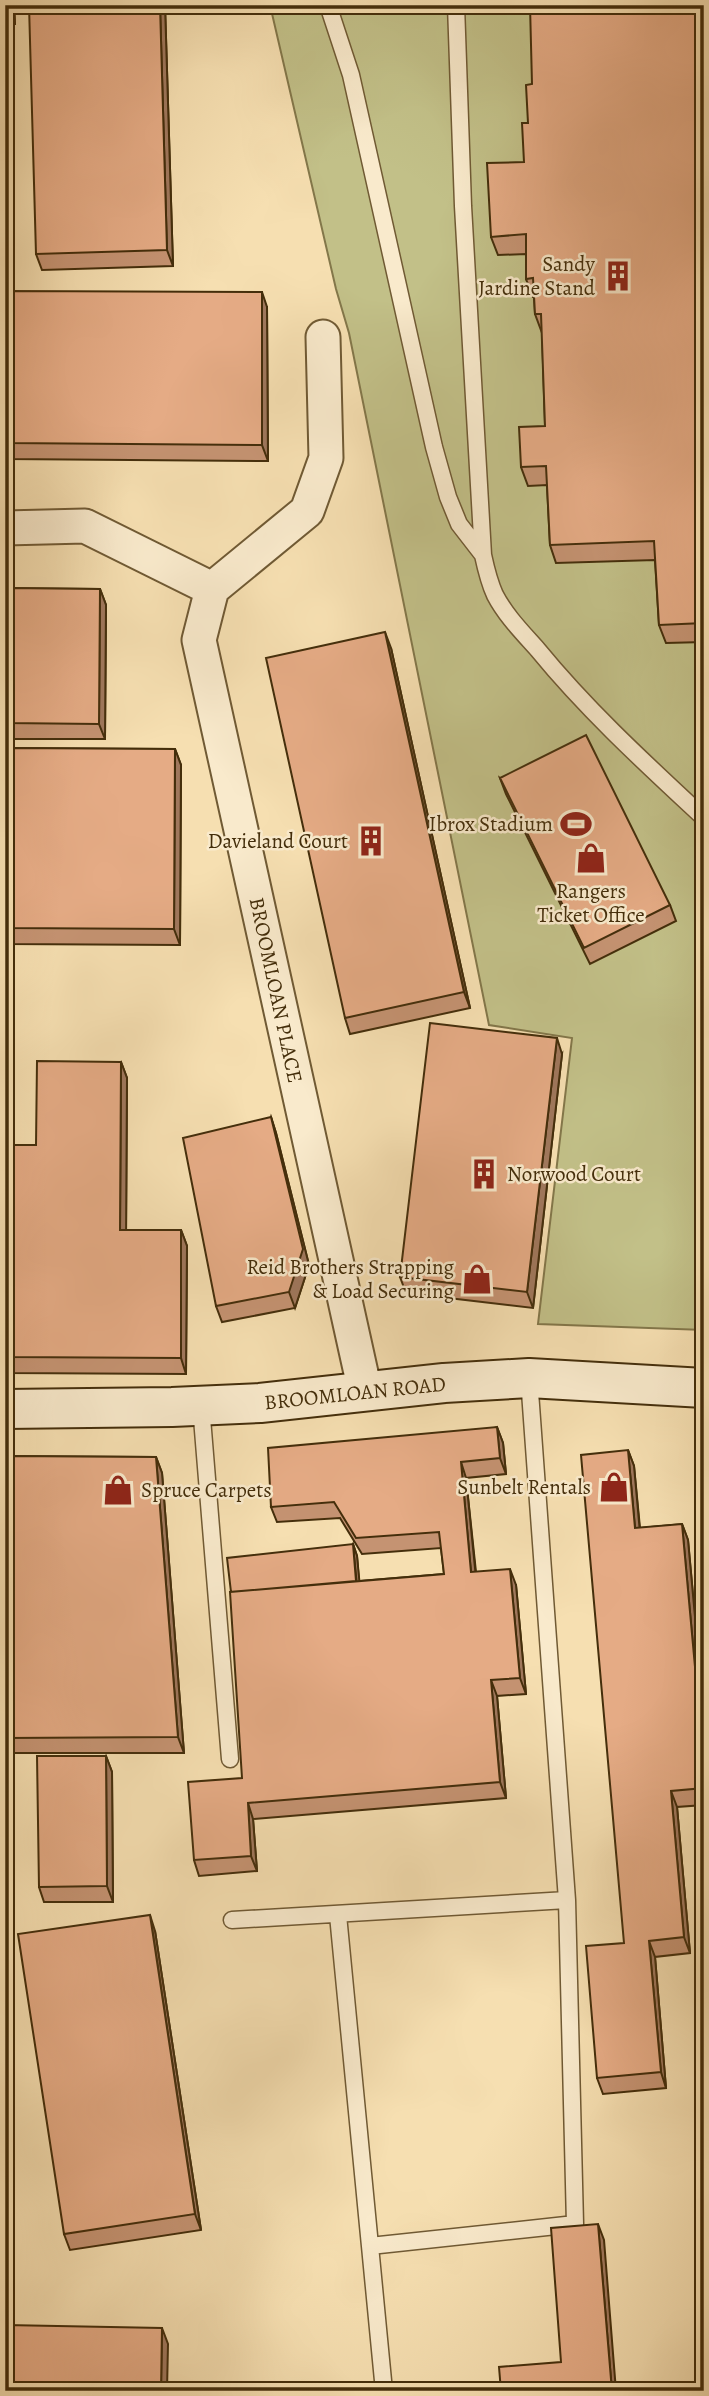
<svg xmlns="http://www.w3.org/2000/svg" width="709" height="2396" viewBox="0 0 709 2396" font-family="Alegreya,serif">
  <rect width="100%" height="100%" fill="#f6dfb1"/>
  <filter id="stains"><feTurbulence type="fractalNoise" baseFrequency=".00286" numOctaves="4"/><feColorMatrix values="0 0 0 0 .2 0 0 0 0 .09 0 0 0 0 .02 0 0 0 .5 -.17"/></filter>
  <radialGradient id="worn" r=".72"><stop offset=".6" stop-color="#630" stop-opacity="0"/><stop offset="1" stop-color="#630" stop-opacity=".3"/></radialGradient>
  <path fill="#c2c088" stroke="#83774a" stroke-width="2" d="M 270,5 L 704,5 L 704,1330 L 538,1324 L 572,1038 L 489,1025 L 349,333 L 336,289 Z"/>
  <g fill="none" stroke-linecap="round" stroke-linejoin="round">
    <g stroke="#705a34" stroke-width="19">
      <path id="lane" d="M 328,5 L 351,75 L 434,447 L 448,497 L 459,524 L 483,555
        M 456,5 L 463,206 L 483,555 C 486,569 489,582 495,595 C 506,616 523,633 538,650 C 588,711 646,764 704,818
        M 201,1406 L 230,1759
        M 338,1915 L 370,2246
        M 232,1920 L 567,1900
        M 384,2391 L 370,2246 L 575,2224 L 567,1900 L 529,1378"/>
    </g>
    <g stroke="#705a34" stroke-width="37">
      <path id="street" d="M 5,528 L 85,526 L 212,589 L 199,640 L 365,1391
        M 212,589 L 307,511 L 326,458 L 323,337"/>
    </g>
    <g stroke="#442e0b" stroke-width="42">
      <path id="secondary" d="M 5,1409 L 172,1407 L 260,1403 L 444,1383 L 529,1378 L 704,1388"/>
    </g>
    <use href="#lane" stroke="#f9eacc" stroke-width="16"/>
    <use href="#street" stroke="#f9eacc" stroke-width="33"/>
    <use href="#secondary" stroke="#f9eacc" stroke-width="38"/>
  </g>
  <path fill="#c59372" stroke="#442e0b" stroke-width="2" d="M 5,5 L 14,5 L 15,24 L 5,24 Z
    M 165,5 L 173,266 L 42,270 L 36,254 Z
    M 704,5 L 704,642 L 666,643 L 659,625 L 655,560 L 556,563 L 550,545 L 547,485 L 528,486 L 521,467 L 545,426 L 542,333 L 535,314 L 534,297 L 533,297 L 526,279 L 526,254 L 498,255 L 491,237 L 524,162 L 532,84 Z
    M 5,291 L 267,307 L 268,461 L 5,459 Z
    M 5,588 L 100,589 L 106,605 L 105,739 L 5,739 Z
    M 391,648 L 470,1008 L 350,1034 L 345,1018 Z
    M 5,748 L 175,749 L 181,765 L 180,945 L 5,944 Z
    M 500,778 L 670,905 L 676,921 L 590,964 L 506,794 Z
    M 562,1054 L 533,1308 L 406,1293 L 400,1277 Z
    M 121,1062 L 127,1078 L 126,1230 L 181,1230 L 187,1246 L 186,1374 L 5,1373 L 5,1145 L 36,1145 Z
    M 271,1117 L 276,1133 L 309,1265 L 295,1308 L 222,1322 L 216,1306 Z
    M 497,1427 L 503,1443 L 506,1474 L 466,1478 L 476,1572 L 516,1585 L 526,1694 L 497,1696 L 506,1798 L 253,1819 L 257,1871 L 199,1876 L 194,1860 L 242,1778 L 353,1544 L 357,1556 L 359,1581 L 444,1574 L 441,1548 L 362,1554 L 340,1518 L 277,1522 L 271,1507 Z
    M 628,1450 L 634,1466 L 640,1528 L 682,1524 L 688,1540 L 704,1716 L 704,1805 L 677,1807 L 690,1953 L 655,1957 L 666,2088 L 603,2094 L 597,2078 L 624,1943 Z
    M 5,1456 L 156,1457 L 162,1473 L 184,1753 L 5,1753 Z
    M 106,1756 L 112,1772 L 113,1902 L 44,1902 L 39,1887 Z
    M 155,1931 L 201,2230 L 70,2250 L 64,2234 Z"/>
  <path fill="#a0785d" stroke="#442e0b" stroke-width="2" d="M 9,5 L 14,5 L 15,24 L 9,8 Z
    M 160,5 L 165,5 L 173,266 L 167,250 Z
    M 262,292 L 267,307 L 268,461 L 262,445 Z
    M 100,589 L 106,605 L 105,739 L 99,724 Z
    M 385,632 L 391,648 L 470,1008 L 464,992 Z
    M 175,749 L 181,765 L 180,945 L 174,929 Z
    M 557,1038 L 562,1054 L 533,1308 L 527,1292 Z
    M 121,1062 L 127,1078 L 126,1246 L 120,1230 Z
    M 271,1117 L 276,1133 L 309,1265 L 295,1308 L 289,1292 Z
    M 181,1230 L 187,1246 L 186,1374 L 181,1358 Z
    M 497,1427 L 503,1443 L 506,1474 L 500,1458 Z
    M 628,1450 L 634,1466 L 641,1544 L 635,1528 Z
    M 156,1457 L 162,1473 L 184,1753 L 178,1737 Z
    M 461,1462 L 466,1478 L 477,1588 L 471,1572 Z
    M 682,1524 L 688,1540 L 704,1716 L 704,1766 Z
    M 353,1544 L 357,1556 L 361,1598 L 357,1586 Z
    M 510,1569 L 516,1585 L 526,1694 L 520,1678 Z
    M 491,1680 L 497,1696 L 506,1798 L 500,1782 Z
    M 106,1756 L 112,1772 L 113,1902 L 107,1886 Z
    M 671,1791 L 677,1807 L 690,1953 L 684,1937 Z
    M 248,1803 L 253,1819 L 257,1871 L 251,1856 Z
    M 150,1915 L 155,1931 L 201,2230 L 195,2214 Z
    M 649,1941 L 655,1957 L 666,2088 L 661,2072 Z
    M 598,2224 L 604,2240 L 616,2391 L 612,2391 Z
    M 162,2328 L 168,2344 L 167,2391 L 161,2391 Z"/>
  <path fill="#e5ab85" stroke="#442e0b" stroke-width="2" d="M 29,5 L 160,5 L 167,250 L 36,254 Z
    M 530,5 L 704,5 L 704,623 L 659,625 L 654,541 L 550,545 L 546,466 L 521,467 L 519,427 L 545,426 L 541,314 L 535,314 L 533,278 L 526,279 L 526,234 L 491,237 L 487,163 L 524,162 L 522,123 L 528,123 L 526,85 L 532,84 Z
    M 5,291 L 262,292 L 262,445 L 5,443 Z
    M 5,588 L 100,589 L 99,724 L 5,723 Z
    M 385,632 L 464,992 L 345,1018 L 266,658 Z
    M 586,735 L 670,905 L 584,948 L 500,778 Z
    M 5,748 L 175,749 L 174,929 L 5,928 Z
    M 430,1023 L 557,1038 L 527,1292 L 400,1277 Z
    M 37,1061 L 121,1062 L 120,1230 L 181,1230 L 181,1358 L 5,1357 L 5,1145 L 36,1145 Z
    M 271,1117 L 303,1249 L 289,1292 L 216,1306 L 183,1138 Z
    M 497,1427 L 500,1458 L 461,1462 L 471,1572 L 510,1569 L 520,1678 L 491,1680 L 500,1782 L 248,1803 L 251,1856 L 194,1860 L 188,1782 L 242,1778 L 230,1592 L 444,1574 L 439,1532 L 356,1538 L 334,1502 L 271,1507 L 268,1448 Z
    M 628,1450 L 635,1528 L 682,1524 L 704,1766 L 704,1788 L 671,1791 L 684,1937 L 649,1941 L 661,2072 L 597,2078 L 586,1946 L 624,1943 L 581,1455 Z
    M 5,1456 L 156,1457 L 178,1737 L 5,1738 Z
    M 353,1544 L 356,1581 L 231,1592 L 227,1558 Z
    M 37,1756 L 106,1756 L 107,1886 L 39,1887 Z
    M 150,1915 L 195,2214 L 64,2234 L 18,1934 Z
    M 598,2224 L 612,2391 L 501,2391 L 499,2367 L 561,2362 L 551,2228 Z
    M 5,2325 L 162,2328 L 161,2391 L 5,2391 Z"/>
  <defs>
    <g id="building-bare" transform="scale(2.415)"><path d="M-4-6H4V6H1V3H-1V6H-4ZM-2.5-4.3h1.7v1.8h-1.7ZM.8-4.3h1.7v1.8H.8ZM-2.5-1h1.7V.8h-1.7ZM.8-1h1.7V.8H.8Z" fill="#8f2418" stroke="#f9eacc" stroke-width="2.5" paint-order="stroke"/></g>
    <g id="stadium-bare" transform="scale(2.415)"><path d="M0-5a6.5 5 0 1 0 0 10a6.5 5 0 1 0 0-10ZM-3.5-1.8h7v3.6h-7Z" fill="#8f2418" stroke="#f9eacc" stroke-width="2.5" paint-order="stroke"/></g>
    <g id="shop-bare" transform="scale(2.415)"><path d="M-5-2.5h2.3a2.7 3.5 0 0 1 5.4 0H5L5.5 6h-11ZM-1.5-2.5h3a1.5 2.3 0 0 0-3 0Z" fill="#8f2418" stroke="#f9eacc" stroke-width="2.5" paint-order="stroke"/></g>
  </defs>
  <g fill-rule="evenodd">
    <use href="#building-bare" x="618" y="276"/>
    <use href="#stadium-bare" x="576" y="824"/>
    <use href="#building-bare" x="371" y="841"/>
    <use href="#shop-bare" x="591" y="858"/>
    <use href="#building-bare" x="484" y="1174"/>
    <use href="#shop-bare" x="477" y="1279"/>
    <use href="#shop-bare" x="614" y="1487"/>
    <use href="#shop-bare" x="118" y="1490"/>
  </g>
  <g text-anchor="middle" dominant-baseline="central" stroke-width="5" stroke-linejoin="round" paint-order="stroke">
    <g font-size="21" fill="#442e0b" stroke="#f9eacc" text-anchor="end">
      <text x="595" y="264">Sandy<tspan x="595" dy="24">Jardine Stand</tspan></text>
      <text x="553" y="824">Ibrox Stadium</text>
      <text x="348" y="841">Davieland Court</text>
      <text x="591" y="891" text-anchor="middle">Rangers<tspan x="591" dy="24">Ticket Office</tspan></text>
      <text x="507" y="1174" text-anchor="start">Norwood Court</text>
      <text x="454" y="1267">Reid Brothers Strapping<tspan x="454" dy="24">&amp; Load Securing</tspan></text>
      <text x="591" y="1487">Sunbelt Rentals</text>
      <text x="141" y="1490" text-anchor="start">Spruce Carpets</text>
    </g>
    <g font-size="21" fill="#442e0b" stroke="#f9eacc">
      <text transform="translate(276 990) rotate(78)">BROOMLOAN PLACE</text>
      <text transform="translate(355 1393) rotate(-6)">BROOMLOAN ROAD</text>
    </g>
  </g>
  <rect width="709" height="2396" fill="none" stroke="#f6dfb1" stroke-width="28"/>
  <rect x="7" y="7" width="695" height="2382" fill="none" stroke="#442e0b" stroke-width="3.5"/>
  <rect x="14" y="14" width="681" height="2368" fill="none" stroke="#442e0b" stroke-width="2"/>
  <rect width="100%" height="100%" filter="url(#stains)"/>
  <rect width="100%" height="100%" fill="url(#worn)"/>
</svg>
